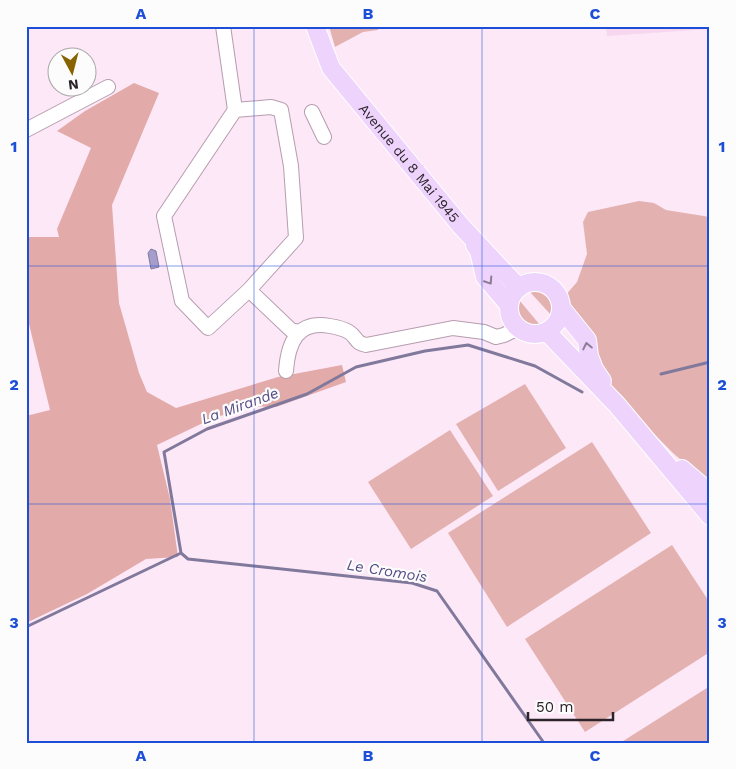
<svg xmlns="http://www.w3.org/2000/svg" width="736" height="769" viewBox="0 0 736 769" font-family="'Work Sans',sans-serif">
  <rect width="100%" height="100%" fill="#fde8f7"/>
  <path fill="#f7d6ef" d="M 606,26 L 710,26 L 710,29 L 607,36 Z"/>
  <path fill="#e4b1b1" d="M 329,26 L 378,26 L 378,30 L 363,32 L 335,47 Z
    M 639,201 L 654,203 L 666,210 L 710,217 L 710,484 L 674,454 L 646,426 L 606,380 L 566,305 L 565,296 L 577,282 L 587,254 L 583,222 L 588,212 Z
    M 535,290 L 541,291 L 551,297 L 553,307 L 551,315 L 530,292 Z
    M 520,301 L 540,325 L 529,325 C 520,318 514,313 520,301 Z
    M 525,384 L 566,448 L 498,491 L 456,424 Z
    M 450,430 L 493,496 L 411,549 L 368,482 Z
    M 592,442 L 651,533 L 507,627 L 448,533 Z
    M 672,545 L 710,603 L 710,652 L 585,732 L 525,639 Z
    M 710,686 L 710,743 L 620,743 Z"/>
  <path fill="#e3aaaa" d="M 134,83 L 159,93 L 112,205 L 119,303 L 139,373 L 147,392 L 176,408 L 278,377 L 342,365 L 346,382 L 276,407 L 247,406 L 205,422 L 157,445 L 170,499 L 178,557 L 146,559 L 87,594 L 26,623 L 26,416 L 50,410 L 28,320 L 26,320 L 26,237 L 59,237 L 57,229 L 91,148 L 57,131 L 85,111 Z"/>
  <path fill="#a59ecc" stroke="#81799c" d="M 151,249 L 156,251 L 159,267 L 151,269 L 148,253 Z"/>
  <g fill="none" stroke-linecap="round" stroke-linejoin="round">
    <path stroke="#81799c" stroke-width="3" d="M 661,374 L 710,362
      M 181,553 L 188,559 L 412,583 L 437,591 L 544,743
      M 26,627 L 181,553 L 164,452 L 207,429 L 307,394 L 356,367 L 425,351 L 468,345 L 535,366 L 582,392"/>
    <g stroke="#b69daf" stroke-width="16">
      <path id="minor" d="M 223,26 L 235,110 L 271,107 L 281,110 L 291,166 L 296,238 L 249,290 L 208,328 L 182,301 L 164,216 L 235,110
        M 312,112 L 324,137
        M 26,130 L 108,87
        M 249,290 L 291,330 L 299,332
        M 286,371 C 288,343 297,320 330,326 C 336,327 344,329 349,332 C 357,337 355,343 366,345 L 453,328 L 484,332 L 496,337 L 504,335 L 518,328"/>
    </g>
    <g stroke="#fff" stroke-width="20">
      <g id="major">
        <path id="s1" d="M 315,26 L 331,68 L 461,226 L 519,288"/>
        <path d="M 475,245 L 479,251 L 485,277 L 509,305"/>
        <circle cx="535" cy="308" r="26"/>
        <path d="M 562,309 L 587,340 L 589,356 L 594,369 L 602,381"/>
        <path d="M 547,332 L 617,405 L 710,516"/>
        <path d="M 682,469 L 710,493"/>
      </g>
    </g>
    <use href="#minor" stroke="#fff" stroke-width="14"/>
    <use href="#major" stroke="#eed4fc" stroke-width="18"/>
  </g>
  <defs><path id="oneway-chevron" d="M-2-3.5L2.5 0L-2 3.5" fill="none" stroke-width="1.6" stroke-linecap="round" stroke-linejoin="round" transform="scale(1.25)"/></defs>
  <g stroke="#8e7c94">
    <use href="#oneway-chevron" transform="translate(489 281) rotate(57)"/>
    <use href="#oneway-chevron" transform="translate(587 346) rotate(-102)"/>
  </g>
  <path fill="none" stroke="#1d4ed8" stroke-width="1" stroke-opacity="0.55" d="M 254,26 L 254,743M 482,26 L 482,743M 26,266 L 710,266M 26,504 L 710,504"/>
  <g text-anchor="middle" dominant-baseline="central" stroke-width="4.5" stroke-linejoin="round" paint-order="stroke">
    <g font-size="14" fill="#2d242b" stroke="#fcfcfc">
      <text stroke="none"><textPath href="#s1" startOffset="168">Avenue du 8 Mai 1945</textPath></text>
    </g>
    <g font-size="15" font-style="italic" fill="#564b87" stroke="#fcfcfc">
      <text transform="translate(240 406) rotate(-20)">La Mirande</text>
      <text transform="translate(387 571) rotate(9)">Le Cromois</text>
    </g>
  </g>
  <rect width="736" height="769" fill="none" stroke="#fcfcfc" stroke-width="55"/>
  <g transform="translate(72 72) rotate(173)"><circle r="24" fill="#fcfcfc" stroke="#a9a6a8"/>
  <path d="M0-4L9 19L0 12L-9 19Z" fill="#876400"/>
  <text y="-8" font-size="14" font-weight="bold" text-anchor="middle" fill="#2d242b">N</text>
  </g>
  <path d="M528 712v8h85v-8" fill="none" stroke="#2d242b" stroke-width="2.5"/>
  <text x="536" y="712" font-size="15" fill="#2d242b" stroke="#fcfcfc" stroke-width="4" paint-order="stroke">50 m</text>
  <rect x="28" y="28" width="680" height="714" fill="none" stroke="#1d4ed8" stroke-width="2"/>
  <g font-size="16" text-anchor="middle" font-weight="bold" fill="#1d4ed8">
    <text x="141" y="19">A</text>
    <text x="368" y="19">B</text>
    <text x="595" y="19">C</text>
    <text x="14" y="152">1</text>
    <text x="722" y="152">1</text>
    <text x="14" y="390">2</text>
    <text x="722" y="390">2</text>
    <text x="14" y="628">3</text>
    <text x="722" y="628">3</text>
    <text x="141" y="761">A</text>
    <text x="368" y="761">B</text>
    <text x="595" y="761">C</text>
  </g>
</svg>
